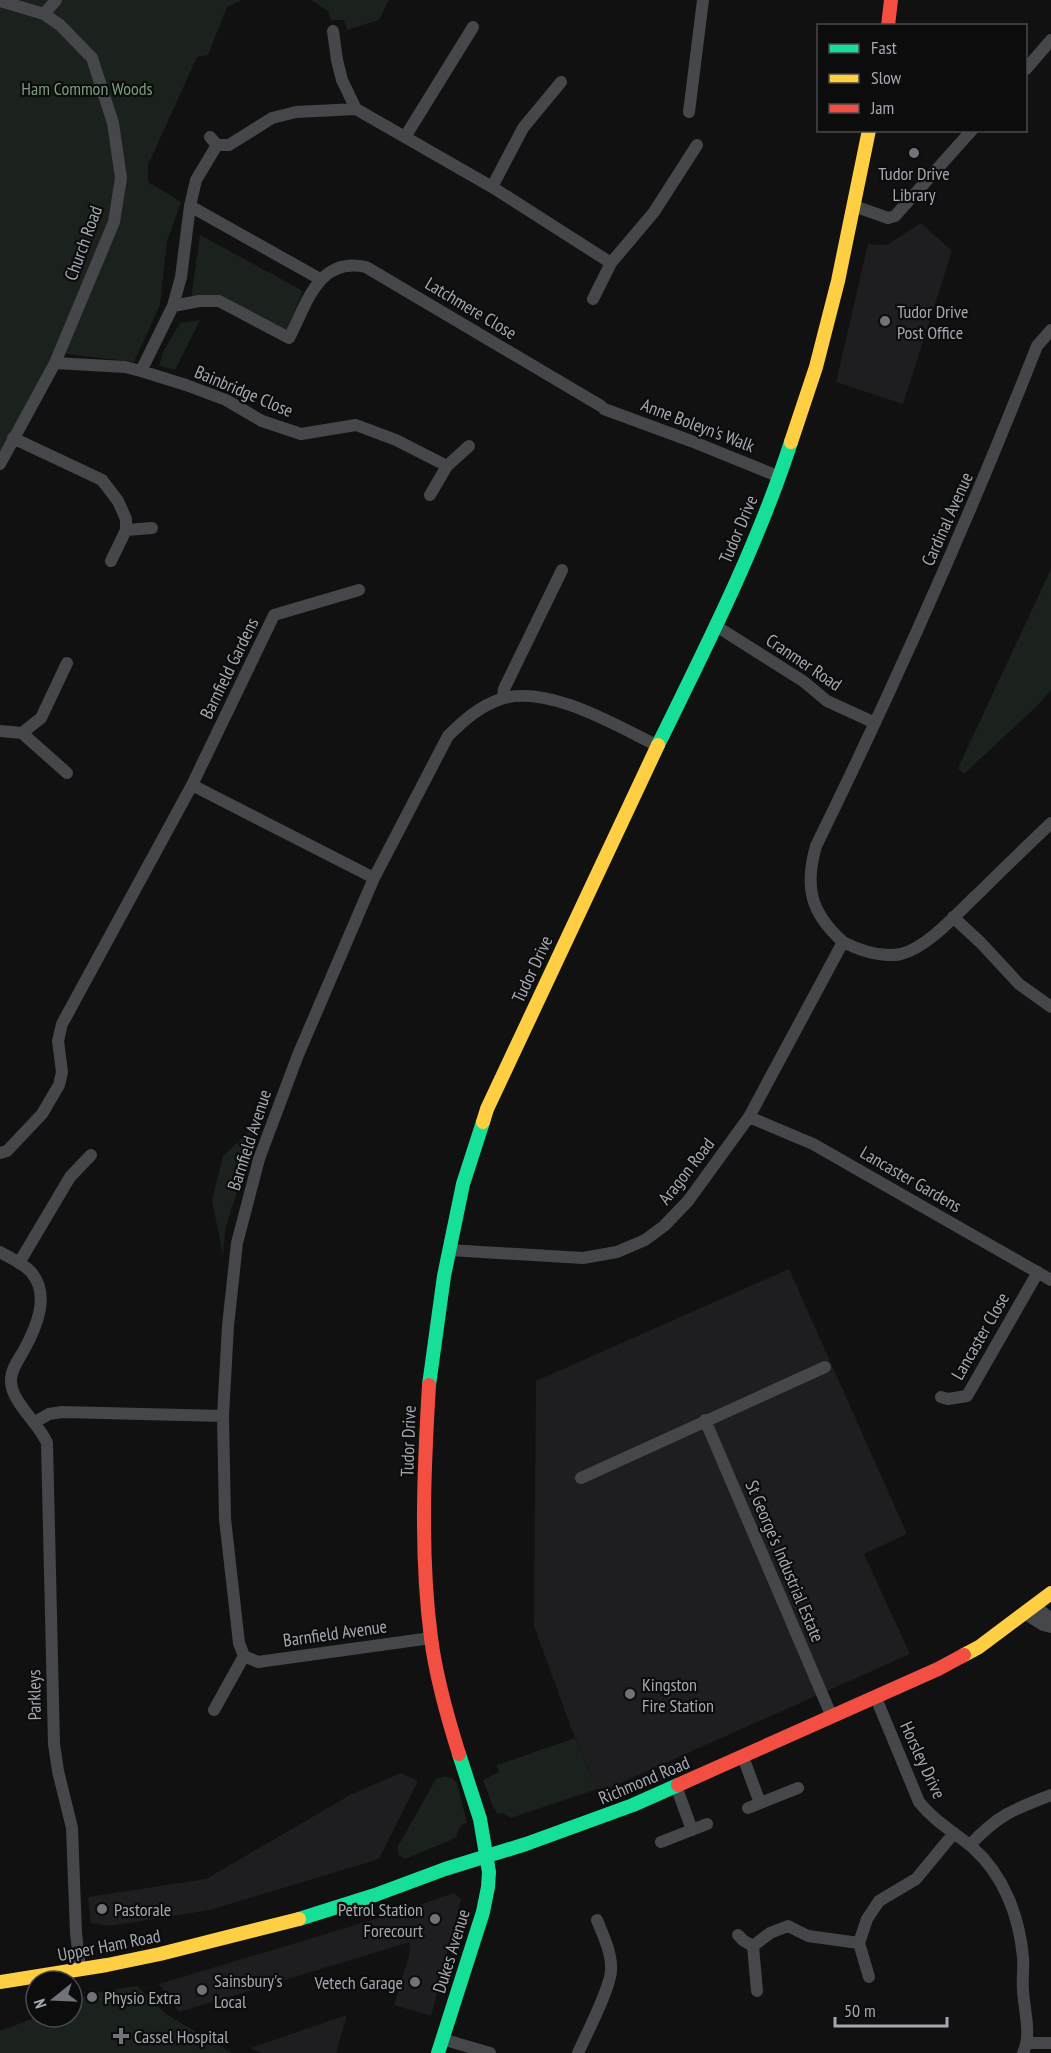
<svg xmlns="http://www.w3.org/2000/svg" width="1051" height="2053" viewBox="0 0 1051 2053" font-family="'PT Sans Narrow',sans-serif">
  <rect width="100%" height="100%" fill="#111112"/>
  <path fill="#1e1e20" d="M 921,223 L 952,251 L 903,404 L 836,382 L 868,244 L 887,245 Z
    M 789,1269 L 907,1534 L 864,1554 L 910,1654 L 609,1788 L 597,1789 L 572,1730 L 534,1626 L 536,1381 Z
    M 401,1773 L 418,1781 L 379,1859 L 210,1910 L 110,1926 L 91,1923 L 88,1897 L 206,1879 L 350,1795 Z
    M 454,1893 L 461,1900 L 431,2016 L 394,2005 L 409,1956 L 410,1942 L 179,2012 L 159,1984 L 402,1911 Z
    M 347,2015 L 336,2053 L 261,2053 L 250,2048 Z"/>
  <path fill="#1b211c" d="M 0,0 L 242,0 L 227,7 L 208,55 L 197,57 L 148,165 L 148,182 L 181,202 L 167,241 L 160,305 L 134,362 L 59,353 L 0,465 Z
    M 311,0 L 389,0 L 379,20 L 347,30 L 344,20 L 331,20 L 328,11 Z
    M 200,235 L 303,291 L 286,331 L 224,299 L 191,299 Z
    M 200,320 L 175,370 L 159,366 L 164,350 L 180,323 Z
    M 1051,569 L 1051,690 L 1037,706 L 964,774 L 958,768 Z
    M 258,1123 L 225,1230 L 223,1256 L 212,1200 L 223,1156 Z
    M 575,1738 L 597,1789 L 511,1818 L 503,1813 L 498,1814 L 494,1809 L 483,1780 L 499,1772 L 497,1765 Z
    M 445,1776 L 453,1779 L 457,1783 L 467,1823 L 461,1825 L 456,1837 L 449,1841 L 405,1859 L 399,1855 L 397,1848 L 436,1779 Z
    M 137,1986 L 166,2014 L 232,2053 L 0,2053 L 0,2031 L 37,2017 L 72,2017 L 72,2003 L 92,1993 Z"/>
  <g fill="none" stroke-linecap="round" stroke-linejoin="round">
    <path stroke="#45474a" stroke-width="12" d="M 0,1 L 44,14 L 60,25 L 92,58 L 113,123 L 121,178 L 114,222 L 55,363 L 0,464
      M 44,14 L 56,0
      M 333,31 L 337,60 L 342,80 L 356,109
      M 1026,69 L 1051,40
      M 689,112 L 703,0
      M 405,137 L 473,27
      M 217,145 L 229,145 L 272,118 L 296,112 L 356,109 L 492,187 L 611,263 L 654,212 L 697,145
      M 492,187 L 523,128 L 561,82
      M 190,206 L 320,279
      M 854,206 L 888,218 L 895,216 L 972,130
      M 593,299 L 611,263
      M 173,306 L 199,301 L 219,301 L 289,338 C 307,304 318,256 366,267 L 601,406
      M 55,363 L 125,367 L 141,371 L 186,385 L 226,400 L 262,421 L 301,434 L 356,425 L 396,440 L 447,466
      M 141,371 L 173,306 L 181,277 L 190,206 L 196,180 L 217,145 L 210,137
      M 604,409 L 691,441 L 780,477
      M 13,438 L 102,480 L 118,501 L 126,519 L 126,530 L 111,561
      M 430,495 L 447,466 L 469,446
      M 126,530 L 152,528
      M 716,626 L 803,681 L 827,701 L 875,723
      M 503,698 L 504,689 L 562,570
      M 0,731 L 22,733 L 41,718 L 67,663
      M 22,733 L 67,773
      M 192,785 L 374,878
      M 953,917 L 981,943 L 1019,984 L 1051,1007
      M 843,942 C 861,951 881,958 901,954 C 929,947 960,910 981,891 C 1004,868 1027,846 1051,823
      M 749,1117 L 813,1144 L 1051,1280
      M 0,1153 L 7,1151 L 42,1114 L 59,1085 L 62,1072 L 58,1041 L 62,1024 L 192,785 L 274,615 L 359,590
      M 449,1250 L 583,1258 L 617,1252 L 645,1240 L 664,1226 L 688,1201 L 749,1117 L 843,942 C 811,913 804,888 816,846 C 896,683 970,516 1037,346 L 1051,330
      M 0,1252 C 10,1258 23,1263 31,1272 C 51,1295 36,1328 24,1350 C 19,1359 11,1369 11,1380 C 10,1401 39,1423 47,1443 L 54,1744 L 58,1771 L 72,1828 L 76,1933 L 80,1969
      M 19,1263 L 70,1177 L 91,1155
      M 941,1397 L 948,1399 L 967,1396 L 1038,1272
      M 705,1420 L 832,1717
      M 35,1422 L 49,1414 L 62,1412 L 223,1416
      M 581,1478 L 825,1367
      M 1035,1606 L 1051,1619
      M 1024,1613 L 1043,1625 L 1051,1627
      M 431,1638 L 258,1662 L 244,1656 L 239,1643 L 225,1519 L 223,1416 L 228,1326 L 237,1243 L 259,1159 L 298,1055 L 374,878 L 448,736 C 464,720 480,706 501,699 C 548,684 617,726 658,746
      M 876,1698 L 919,1802 C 934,1821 954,1832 972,1847 C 1004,1875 1019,1916 1023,1957 C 1024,1968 1022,1979 1023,1990 C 1024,2010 1032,2035 1023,2053
      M 214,1710 L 244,1656
      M 743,1757 L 760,1803
      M 676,1786 L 692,1830
      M 748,1808 L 798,1788
      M 661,1842 L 707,1824
      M 970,1845 C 998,1815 1014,1809 1051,1795
      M 738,1935 L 744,1941 L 753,1946
      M 859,1943 L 869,1977
      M 757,1991 L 753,1946 L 770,1933 L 788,1926 L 808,1936 L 859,1943 L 867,1919 L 879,1901 L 916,1879 L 954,1833
      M 442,2039 L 490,2053
      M 1028,2043 L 1051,2043
      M 578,2053 C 586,2035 611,1987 611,1970 C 612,1953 603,1935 597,1920"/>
    <path stroke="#16e098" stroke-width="14" d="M 658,745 C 706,647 757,547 791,442
      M 429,1385 L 444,1276 L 463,1184 L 483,1122
      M 299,1919 L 375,1895 L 445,1869 L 526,1844 L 633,1805 L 678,1785
      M 438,2053 L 483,1912 L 488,1887 L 489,1872 L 480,1819 L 459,1754"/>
    <path stroke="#ffcf43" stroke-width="14" d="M 791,442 L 816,367 L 838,281 L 869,130
      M 483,1122 L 487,1109 L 658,745
      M 964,1655 L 979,1647 L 1051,1593
      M 0,1982 L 107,1965 L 160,1954 L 299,1919"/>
    <path stroke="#f24e42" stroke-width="14" d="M 888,26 L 891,0
      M 429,1385 C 424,1469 420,1554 431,1638 C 436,1677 447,1716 459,1754
      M 678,1785 L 938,1669 L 964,1655"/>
  </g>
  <g fill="#707379" stroke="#0c0c0d" stroke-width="2">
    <circle cx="914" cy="153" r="6"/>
    <circle cx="885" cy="321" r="6"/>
    <circle cx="630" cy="1694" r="6"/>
    <circle cx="102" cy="1909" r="6"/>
    <circle cx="435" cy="1919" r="6"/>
    <circle cx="415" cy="1982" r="6"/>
    <circle cx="202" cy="1990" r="6"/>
    <circle cx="92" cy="1997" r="6"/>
    <path d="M118 2027h6v6h6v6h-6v6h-6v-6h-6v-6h6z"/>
  </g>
  <g text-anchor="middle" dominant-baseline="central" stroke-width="4.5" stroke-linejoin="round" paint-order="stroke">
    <g font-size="18" fill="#7c9b7d" stroke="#0c0c0d">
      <text x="87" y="88">Ham Common Woods</text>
    </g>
    <g font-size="18" fill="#a3a8b1" stroke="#0c0c0d" text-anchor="start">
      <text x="914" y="173" text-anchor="middle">Tudor Drive<tspan x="914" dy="21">Library</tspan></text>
      <text x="897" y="311">Tudor Drive<tspan x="897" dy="21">Post Office</tspan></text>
      <text x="642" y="1684">Kingston<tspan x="642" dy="21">Fire Station</tspan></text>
      <text x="114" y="1909">Pastorale</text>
      <text x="423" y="1909" text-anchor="end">Petrol Station<tspan x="423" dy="21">Forecourt</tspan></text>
      <text x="214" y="1980">Sainsbury's<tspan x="214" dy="21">Local</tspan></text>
      <text x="403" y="1982" text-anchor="end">Vetech Garage</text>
      <text x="104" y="1997">Physio Extra</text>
      <text x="134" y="2036">Cassel Hospital</text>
    </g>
    <g font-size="18" fill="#a3a8b1" stroke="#0c0c0d">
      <text transform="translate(83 243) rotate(-70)">Church Road</text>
      <text transform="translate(471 308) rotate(31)">Latchmere Close</text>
      <text transform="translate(244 391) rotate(23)">Bainbridge Close</text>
      <text transform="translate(698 425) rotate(21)">Anne Boleyn's Walk</text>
      <text transform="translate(947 519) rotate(-66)">Cardinal Avenue</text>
      <text transform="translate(738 529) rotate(-67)">Tudor Drive</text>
      <text transform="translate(804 662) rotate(34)">Cranmer Road</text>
      <text transform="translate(229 668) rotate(-64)">Barnfield Gardens</text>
      <text transform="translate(532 969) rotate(-65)">Tudor Drive</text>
      <text transform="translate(249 1140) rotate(-72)">Barnfield Avenue</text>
      <text transform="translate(686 1171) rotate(-52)">Aragon Road</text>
      <text transform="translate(911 1179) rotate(30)">Lancaster Gardens</text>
      <text transform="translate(980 1336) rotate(-60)">Lancaster Close</text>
      <text transform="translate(408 1441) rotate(-88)">Tudor Drive</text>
      <text transform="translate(785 1561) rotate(67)">St George's Industrial Estate</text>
      <text transform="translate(335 1633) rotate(-8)">Barnfield Avenue</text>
      <text transform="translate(34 1695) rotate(-91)">Parkleys</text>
      <text transform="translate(923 1760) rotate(65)">Horsley Drive</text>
      <text transform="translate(644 1780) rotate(-23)">Richmond Road</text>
      <text transform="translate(109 1945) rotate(-11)">Upper Ham Road</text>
      <text transform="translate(451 1951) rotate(-73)">Dukes Avenue</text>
    </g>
  </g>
  <rect x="817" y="24" width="210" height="108" fill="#0c0c0d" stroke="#484a4f" stroke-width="1.5"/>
  <rect x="829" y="44" width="30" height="9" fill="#16e098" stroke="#484a4f" stroke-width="1.5"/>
  <text x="871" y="54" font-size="18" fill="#a3a8b1">Fast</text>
  <rect x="829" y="74" width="30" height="9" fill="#ffcf43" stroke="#484a4f" stroke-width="1.5"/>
  <text x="871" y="84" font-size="18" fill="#a3a8b1">Slow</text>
  <rect x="829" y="104" width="30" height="9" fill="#f24e42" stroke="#484a4f" stroke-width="1.5"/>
  <text x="871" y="114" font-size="18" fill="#a3a8b1">Jam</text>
  <g transform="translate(54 1999) rotate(252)"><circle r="28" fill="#0c0c0d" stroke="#484a4f" stroke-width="1.5"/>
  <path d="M0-4.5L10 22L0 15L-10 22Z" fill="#707379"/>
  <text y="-9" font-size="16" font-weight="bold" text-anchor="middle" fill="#a3a8b1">N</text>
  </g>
  <path d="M835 2017v9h112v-9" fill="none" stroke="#a3a8b1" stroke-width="3"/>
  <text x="844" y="2017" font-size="18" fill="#a3a8b1" stroke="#0c0c0d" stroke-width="4.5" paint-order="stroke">50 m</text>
</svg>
